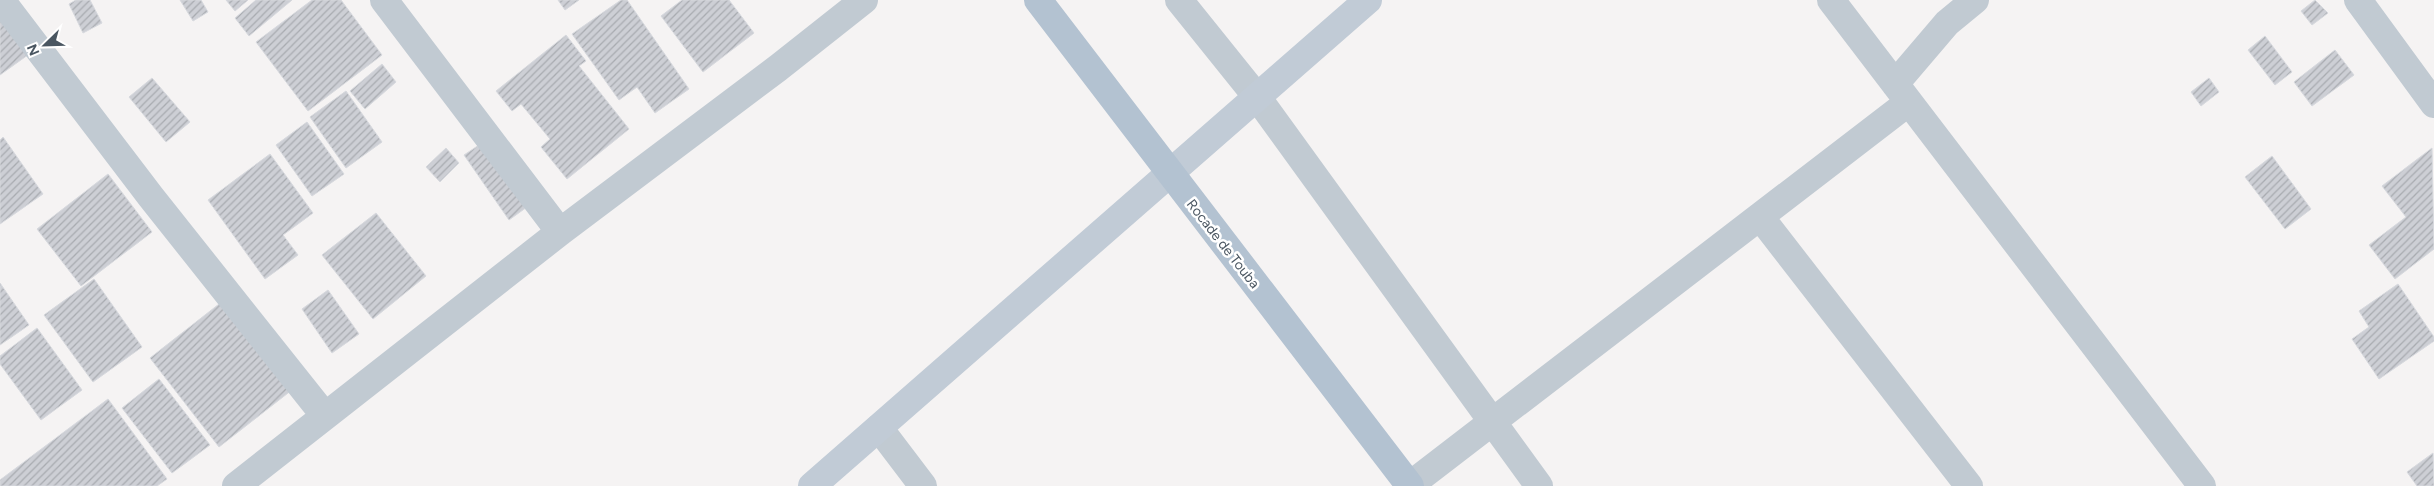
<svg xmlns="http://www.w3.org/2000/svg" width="2434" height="486" viewBox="0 0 2434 486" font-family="Figtree,sans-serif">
  <defs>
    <pattern id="building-hatch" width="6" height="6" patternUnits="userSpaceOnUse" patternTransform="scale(1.25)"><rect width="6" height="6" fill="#cdcfd5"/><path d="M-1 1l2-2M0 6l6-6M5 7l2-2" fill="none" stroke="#a8abb0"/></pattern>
  </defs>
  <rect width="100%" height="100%" fill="#f5f3f3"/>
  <path fill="url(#building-hatch)" stroke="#d7d9de" d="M 76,0 L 90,0 L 102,23 L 83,33 L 69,4 Z
    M 180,0 L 201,0 L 208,12 L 193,21 Z
    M 226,0 L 248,0 L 235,11 Z
    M 256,0 L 292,0 L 249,36 L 235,18 Z
    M 312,0 L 341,0 L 382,55 L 308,111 L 256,42 Z
    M 558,0 L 579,0 L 565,10 Z
    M 621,0 L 627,0 L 689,89 L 655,113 L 637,87 L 619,100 L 572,34 Z
    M 682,0 L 729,0 L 754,33 L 703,72 L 661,16 Z
    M 2315,0 L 2328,13 L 2312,25 L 2301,11 Z
    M 0,7 L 32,52 L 0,75 Z
    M 566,35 L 586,61 L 579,66 L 629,129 L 567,179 L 541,147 L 550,139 L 521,104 L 512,111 L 496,91 Z
    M 2265,36 L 2292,72 L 2275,85 L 2248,50 Z
    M 2335,50 L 2354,75 L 2312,106 L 2294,82 Z
    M 382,64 L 396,82 L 365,109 L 350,91 Z
    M 152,78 L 190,122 L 166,142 L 129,97 Z
    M 2209,78 L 2219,92 L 2201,106 L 2191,92 Z
    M 346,91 L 382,142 L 346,168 L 310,117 Z
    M 307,122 L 344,174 L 312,196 L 276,145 Z
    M 3,137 L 43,194 L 0,224 L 0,140 Z
    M 482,143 L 527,207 L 509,220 L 464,155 Z
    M 446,148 L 459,163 L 440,182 L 426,167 Z
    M 2432,148 L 2434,249 L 2395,279 L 2369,245 L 2406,217 L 2382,186 Z
    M 270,154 L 313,213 L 283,235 L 298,255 L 265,279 L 208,200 Z
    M 2272,156 L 2311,209 L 2285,229 L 2245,177 Z
    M 108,174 L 152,232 L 81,286 L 37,229 Z
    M 376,213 L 426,276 L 373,319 L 322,255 Z
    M 94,279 L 142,347 L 93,382 L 44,315 Z
    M 0,283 L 29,325 L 0,345 Z
    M 2398,284 L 2434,337 L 2434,341 L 2379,379 L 2352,339 L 2369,327 L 2359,311 Z
    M 328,290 L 359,334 L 332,353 L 302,309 Z
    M 228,297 L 297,386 L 219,447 L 150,358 Z
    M 37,328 L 82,390 L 41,420 L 0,364 L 0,356 Z
    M 159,379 L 210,445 L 172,473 L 122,408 Z
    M 108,399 L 167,479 L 157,486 L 0,486 L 0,480 Z
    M 2433,453 L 2434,486 L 2417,486 L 2407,472 Z"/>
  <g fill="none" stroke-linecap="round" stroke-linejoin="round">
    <path stroke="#c1cad2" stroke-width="28" d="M 1,0 L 151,197 L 325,416
      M 384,0 L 560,232
      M 1179,0 L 1257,97 L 1539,486
      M 1831,0 L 2202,486
      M 2358,0 L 2434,104
      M 1895,84 L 1947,23 L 1975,0
      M 1761,218 L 1969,486
      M 879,428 L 923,486
      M 1410,485 L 1909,102
      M 236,486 L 560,232 L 778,68 L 864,0"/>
    <path stroke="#c1cbd6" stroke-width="28" d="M 812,486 L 1368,0"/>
    <path stroke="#b3c2d1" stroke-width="28" d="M 1038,0 L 1410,486"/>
  </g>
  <g text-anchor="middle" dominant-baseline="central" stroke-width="5" stroke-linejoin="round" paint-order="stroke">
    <g font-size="14" fill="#4a5661" stroke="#fff">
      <text transform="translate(1223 244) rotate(52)">Rocade de Touba</text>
    </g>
  </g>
  <g transform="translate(45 45) rotate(247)" stroke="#ffffff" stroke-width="4" paint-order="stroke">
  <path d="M0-4L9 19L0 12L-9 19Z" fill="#4a5661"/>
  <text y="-8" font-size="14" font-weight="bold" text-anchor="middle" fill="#4a5661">N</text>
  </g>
</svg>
